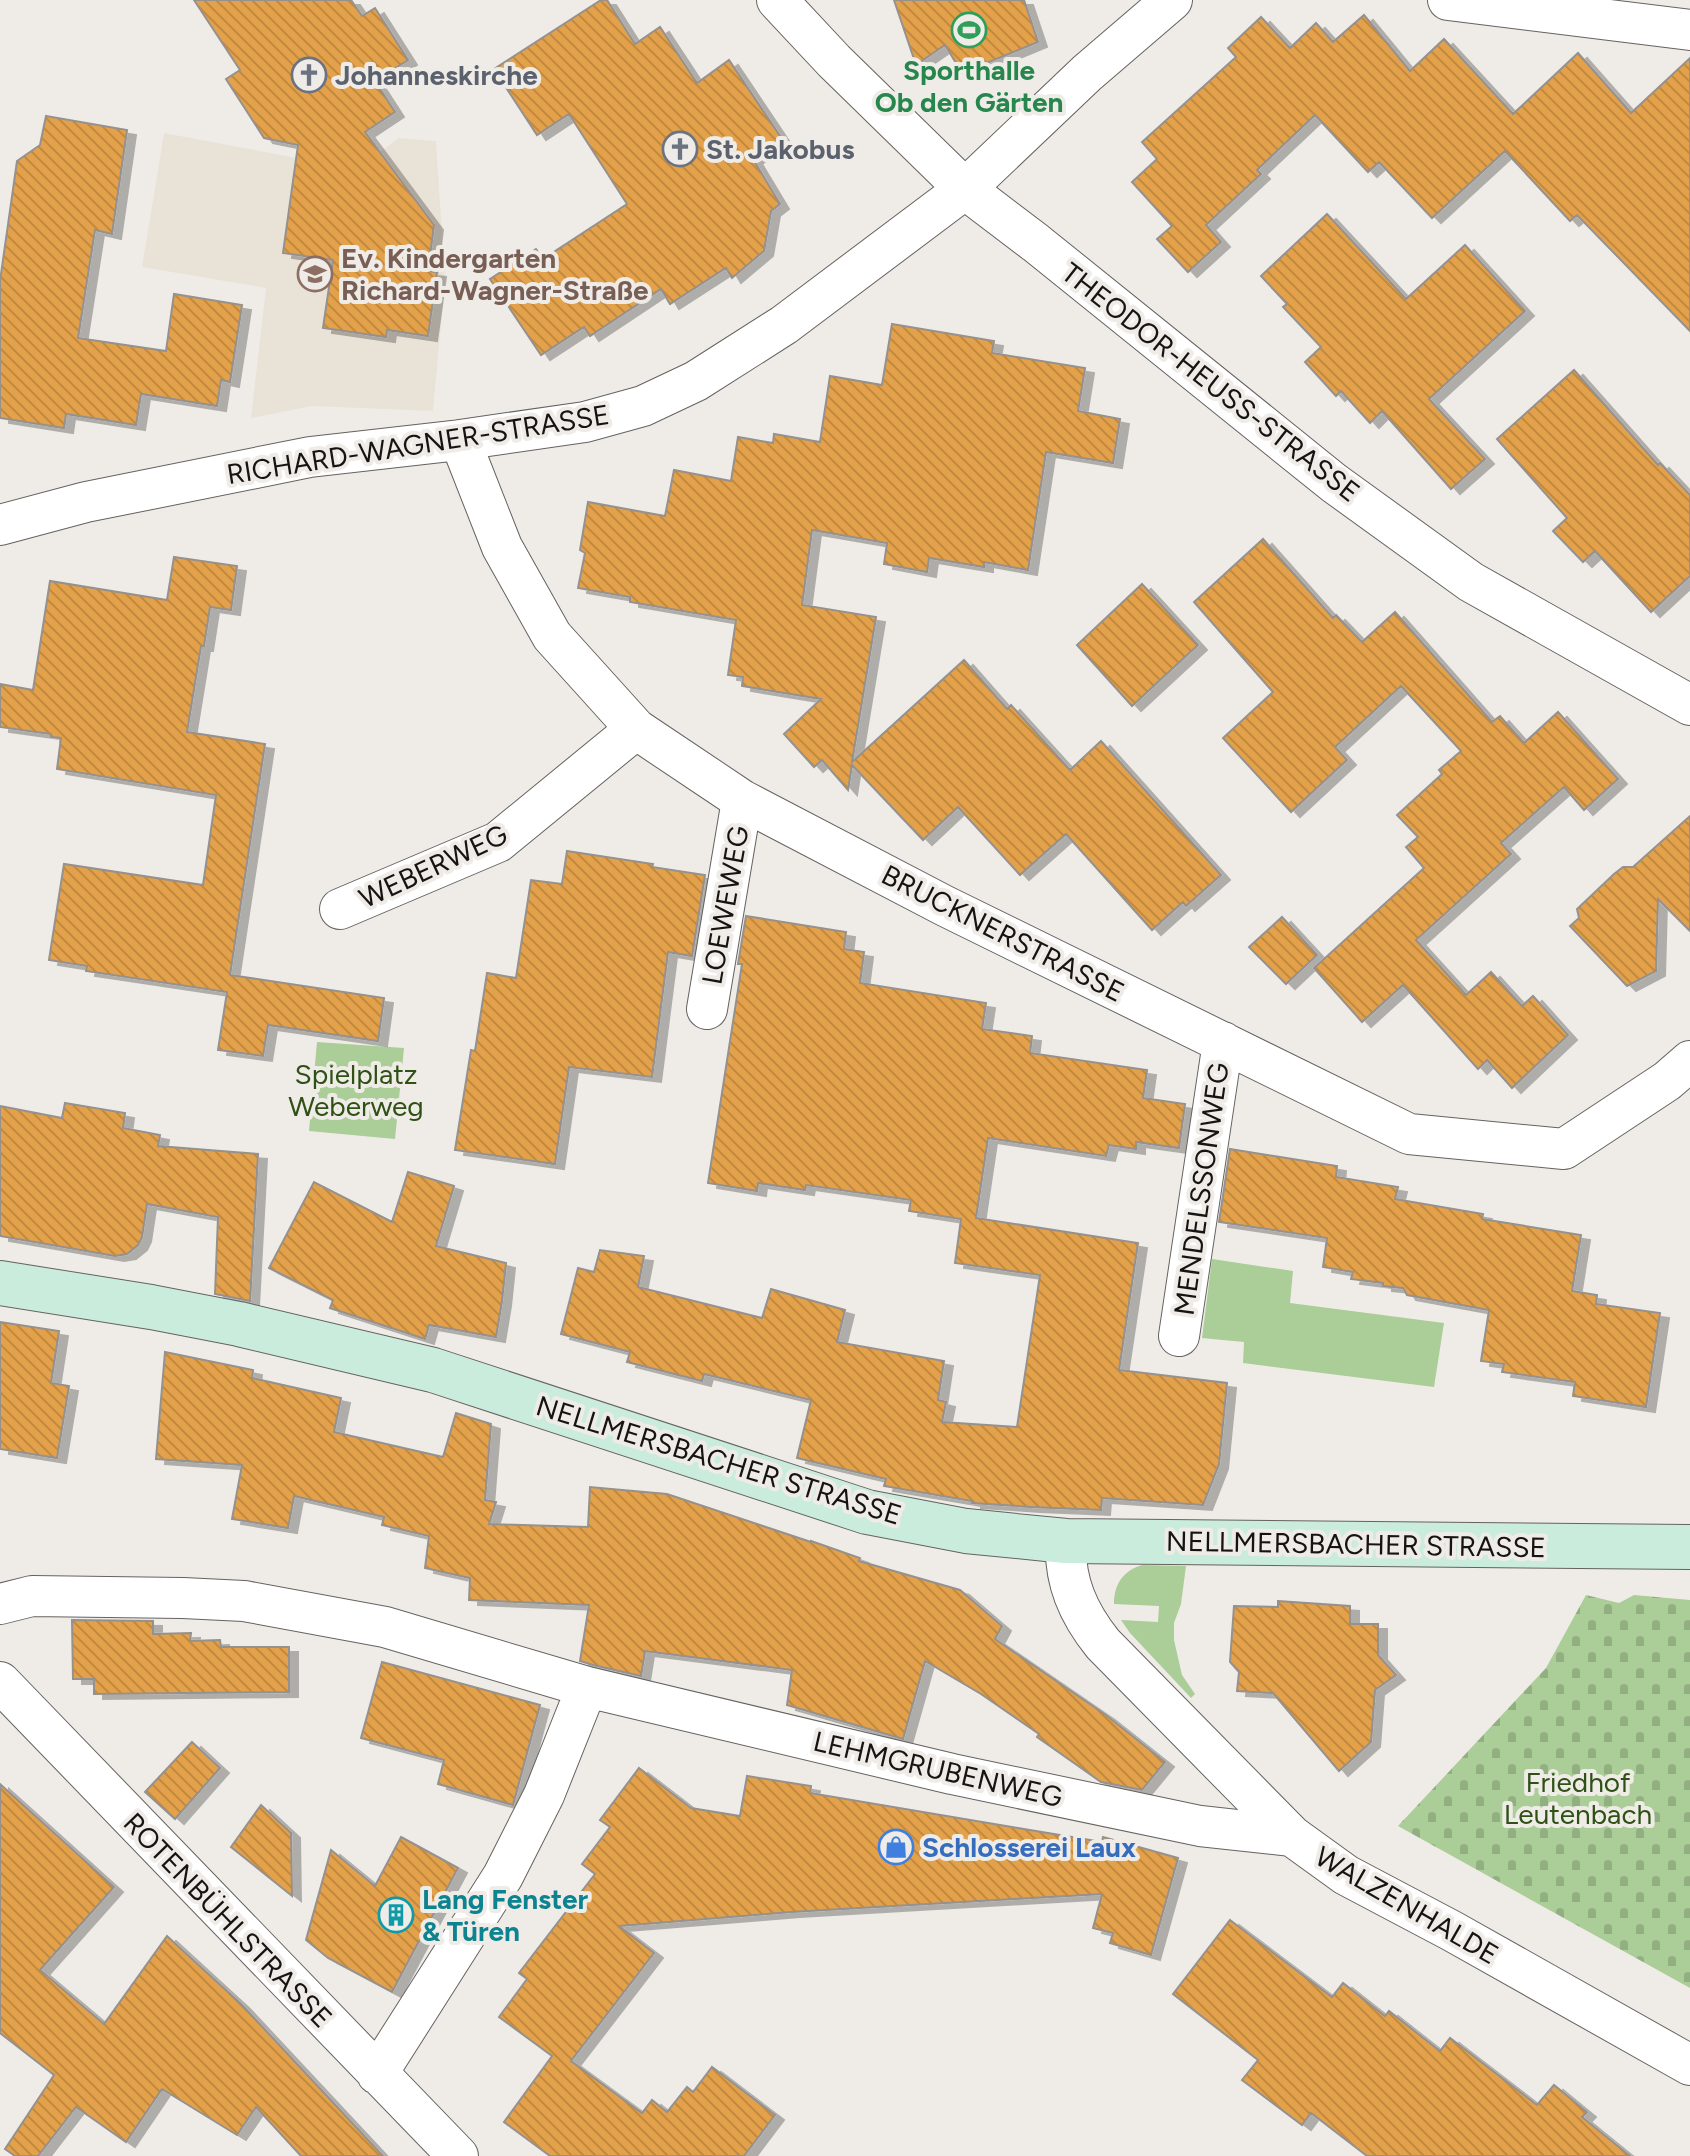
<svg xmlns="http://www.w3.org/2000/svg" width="1690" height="2156" viewBox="0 0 1690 2156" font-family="Figtree,sans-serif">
  <defs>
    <pattern id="cemetery-stones" width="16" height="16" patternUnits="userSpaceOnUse" patternTransform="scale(2)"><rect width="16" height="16" fill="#abcd97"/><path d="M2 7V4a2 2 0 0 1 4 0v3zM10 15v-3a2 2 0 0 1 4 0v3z" fill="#92af81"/></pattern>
    <pattern id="building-back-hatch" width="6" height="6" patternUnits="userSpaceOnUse" patternTransform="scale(2)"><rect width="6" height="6" fill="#e3a14b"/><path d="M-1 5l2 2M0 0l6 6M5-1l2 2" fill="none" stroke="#c28a40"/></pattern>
    <filter id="shadow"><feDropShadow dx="9" dy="5" stdDeviation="0" flood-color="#0004"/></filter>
  </defs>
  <rect width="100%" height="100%" fill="#efece8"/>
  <path fill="#e9e2d7" d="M 164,133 L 356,169 L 399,138 L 436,141 L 445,281 L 433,411 L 312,406 L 251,418 L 266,288 L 142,267 Z"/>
  <path fill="#abcd97" d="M 317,1042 L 404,1048 L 395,1139 L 309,1131 Z
    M 1212,1259 L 1293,1271 L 1290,1303 L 1444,1323 L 1434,1387 L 1243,1363 L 1244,1342 L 1202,1338 Z
    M 1142,1565 L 1186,1566 L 1181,1604 L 1174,1623 L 1174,1640 L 1182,1675 L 1195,1694 L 1191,1698 L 1130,1633 L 1121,1620 L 1158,1622 L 1159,1606 L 1114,1604 C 1114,1584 1123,1571 1142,1565 Z"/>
  <path fill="url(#cemetery-stones)" d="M 1586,1595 L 1619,1603 L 1634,1595 L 1690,1600 L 1690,1988 L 1398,1826 L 1546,1668 Z"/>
  <path fill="url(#building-back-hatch)" stroke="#95918e" stroke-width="2" filter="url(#shadow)" d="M 194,0 L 351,0 L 362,16 L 375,8 L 408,60 L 375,81 L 395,112 L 365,132 L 434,225 L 428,271 L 437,272 L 428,336 L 387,330 L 386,337 L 323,328 L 333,260 L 283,253 L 298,145 L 264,138 L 226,79 L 240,70 Z
    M 601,0 L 607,0 L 635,44 L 660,27 L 697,83 L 729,60 L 782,139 L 753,159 L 780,204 L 771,211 L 764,251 L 732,278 L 726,268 L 670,304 L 661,289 L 590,336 L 584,327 L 541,355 L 490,279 L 536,249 L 543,259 L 627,204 L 569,114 L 537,135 L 494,69 Z
    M 894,0 L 1024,0 L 1038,42 L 962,73 L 945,45 L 916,65 Z
    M 1364,15 L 1410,71 L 1444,39 L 1513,114 L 1578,53 L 1631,113 L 1690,58 L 1690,331 L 1577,215 L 1570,221 L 1505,151 L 1432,218 L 1379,162 L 1368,172 L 1315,115 L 1257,170 L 1261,174 L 1206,225 L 1221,242 L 1188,272 L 1157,239 L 1172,226 L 1132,182 L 1157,159 L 1142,142 L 1236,57 L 1228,48 L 1261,17 L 1290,48 L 1316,23 L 1333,42 Z
    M 46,116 L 127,130 L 112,234 L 95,230 L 78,338 L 166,351 L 174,294 L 242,305 L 230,382 L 221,380 L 217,406 L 141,394 L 136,425 L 66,414 L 64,428 L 0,418 L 0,281 L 17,161 L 40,145 Z
    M 1327,214 L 1406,299 L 1465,245 L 1525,311 L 1429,399 L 1485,459 L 1451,489 L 1382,411 L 1370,423 L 1341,391 L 1336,396 L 1305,362 L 1321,347 L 1283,307 L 1287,304 L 1261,276 Z
    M 892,324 L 994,341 L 992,353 L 1085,368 L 1078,411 L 1120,419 L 1113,463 L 1046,452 L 1028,570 L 984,562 L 984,567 L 929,558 L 927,572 L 884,564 L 887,543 L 812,530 L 802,605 L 876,617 L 852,762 L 964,660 L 1007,709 L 1011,705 L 1070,770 L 1101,741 L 1221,875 L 1186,906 L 1183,902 L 1152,930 L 1066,834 L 1020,875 L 958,807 L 923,840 L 852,765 L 848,790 L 822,760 L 814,767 L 784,734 L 821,699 L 742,686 L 743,677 L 728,675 L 736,620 L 630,602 L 630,597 L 578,588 L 585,553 L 580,550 L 588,502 L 665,516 L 674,470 L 731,481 L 738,437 L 773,443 L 774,434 L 820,442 L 830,376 L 882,385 Z
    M 1574,370 L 1658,465 L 1660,463 L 1690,495 L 1690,576 L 1651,612 L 1595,551 L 1583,562 L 1553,531 L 1567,518 L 1497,439 Z
    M 1263,539 L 1333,618 L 1336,615 L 1362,642 L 1395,612 L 1492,722 L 1500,716 L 1524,743 L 1558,712 L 1618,779 L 1584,810 L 1564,787 L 1501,843 L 1511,854 L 1416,940 L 1466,995 L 1491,972 L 1522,1006 L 1533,996 L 1568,1035 L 1512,1088 L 1487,1060 L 1478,1069 L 1403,985 L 1362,1022 L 1314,968 L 1424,868 L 1406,847 L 1418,837 L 1397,815 L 1442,774 L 1439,770 L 1461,751 L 1401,686 L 1335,747 L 1347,760 L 1291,812 L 1223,738 L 1273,692 L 1194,602 Z
    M 174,557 L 237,566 L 231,610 L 210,607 L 204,646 L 201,646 L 187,732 L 265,744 L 230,975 L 384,998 L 378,1041 L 268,1025 L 263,1056 L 218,1050 L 227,992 L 86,971 L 87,966 L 49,960 L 64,864 L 203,885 L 216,795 L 57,769 L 61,738 L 51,737 L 51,734 L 0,727 L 0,684 L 33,690 L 50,581 L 167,600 Z
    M 1142,584 L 1198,645 L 1132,706 L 1077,645 Z
    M 1690,816 L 1690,931 L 1658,899 L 1656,971 L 1627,986 L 1570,926 L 1579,918 L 1577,909 L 1614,874 L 1623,867 L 1633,867 Z
    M 567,851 L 653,864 L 652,867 L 705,875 L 692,956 L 668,952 L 652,1077 L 569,1067 L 555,1164 L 455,1150 L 471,1050 L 475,1051 L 487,973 L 516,978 L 531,880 L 562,884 Z
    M 746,916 L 846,932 L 844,949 L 864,952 L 860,983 L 986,1003 L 982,1029 L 1032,1036 L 1030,1053 L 1147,1070 L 1143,1098 L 1185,1104 L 1179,1148 L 1136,1142 L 1136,1149 L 1109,1145 L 1106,1156 L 988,1138 L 976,1218 L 1138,1243 L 1119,1370 L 1227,1383 L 1219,1464 L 1203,1505 L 1102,1498 L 1101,1510 L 1031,1507 L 972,1503 L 972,1501 L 884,1486 L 886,1479 L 797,1458 L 811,1400 L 704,1374 L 702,1381 L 627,1362 L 630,1352 L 561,1334 L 578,1268 L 594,1272 L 600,1250 L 644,1256 L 638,1287 L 762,1318 L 771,1289 L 845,1310 L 837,1342 L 944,1361 L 938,1400 L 946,1402 L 942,1422 L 1017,1427 L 1040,1275 L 955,1263 L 961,1219 L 909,1211 L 911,1200 L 806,1185 L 805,1190 L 758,1183 L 757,1191 L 708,1183 L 742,964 L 738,964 Z
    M 1282,917 L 1317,955 L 1286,984 L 1249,947 Z
    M 65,1103 L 125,1113 L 123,1128 L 160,1135 L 158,1146 L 258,1154 L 250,1301 L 215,1294 L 218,1217 L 147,1204 L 142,1237 L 138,1245 L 127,1254 L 115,1256 L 0,1236 L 0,1106 L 62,1118 Z
    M 1230,1149 L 1337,1166 L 1336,1177 L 1398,1187 L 1395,1199 L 1483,1214 L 1482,1219 L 1581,1235 L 1572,1291 L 1597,1295 L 1596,1304 L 1660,1313 L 1646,1407 L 1573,1396 L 1575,1382 L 1502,1372 L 1504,1364 L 1481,1361 L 1489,1310 L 1407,1295 L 1403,1288 L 1383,1286 L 1383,1283 L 1351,1279 L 1353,1272 L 1323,1267 L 1327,1238 L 1219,1222 Z
    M 408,1172 L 454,1186 L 436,1246 L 506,1263 L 502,1301 L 496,1337 L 429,1325 L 425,1339 L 330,1308 L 333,1300 L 269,1268 L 314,1182 L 392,1222 Z
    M 0,1322 L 59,1331 L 51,1383 L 69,1386 L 57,1458 L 0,1449 Z
    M 165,1352 L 253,1370 L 252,1378 L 341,1398 L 334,1432 L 443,1457 L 456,1413 L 491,1424 L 485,1500 L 496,1502 L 489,1524 L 588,1527 L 590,1487 L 667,1494 L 811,1542 L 811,1541 L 860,1558 L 859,1561 L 960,1590 L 1002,1626 L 995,1639 L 1106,1715 L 1165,1762 L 1142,1790 L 1101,1782 L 1037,1737 L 1039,1734 L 981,1694 L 925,1661 L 903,1739 L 787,1705 L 792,1670 L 645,1651 L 641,1676 L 593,1665 L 580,1661 L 589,1605 L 469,1600 L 470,1578 L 425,1568 L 429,1536 L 382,1525 L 384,1517 L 294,1496 L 288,1528 L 232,1519 L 242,1465 L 156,1459 Z
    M 1278,1601 L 1350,1606 L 1350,1624 L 1378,1624 L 1378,1655 L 1396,1675 L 1375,1690 L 1371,1742 L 1339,1771 L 1273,1693 L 1237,1691 L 1239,1672 L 1230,1662 L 1234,1606 L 1278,1607 Z
    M 72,1620 L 153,1621 L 153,1634 L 191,1633 L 190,1641 L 220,1640 L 221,1647 L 289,1647 L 289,1692 L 94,1694 L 94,1679 L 73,1679 Z
    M 382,1662 L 540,1705 L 513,1805 L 438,1784 L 444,1760 L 361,1738 Z
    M 192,1742 L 220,1768 L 175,1819 L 145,1792 Z
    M 639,1768 L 691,1808 L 740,1816 L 747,1776 L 811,1786 L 810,1793 L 1102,1842 L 1103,1837 L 1178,1858 L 1151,1955 L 1110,1943 L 1113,1933 L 1093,1928 L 1102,1894 L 791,1912 L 619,1926 L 654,1953 L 571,2061 L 642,2113 L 652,2100 L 667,2112 L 687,2087 L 693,2092 L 712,2067 L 775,2115 L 744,2156 L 550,2156 L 504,2122 L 552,2056 L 499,2017 L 527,1979 L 519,1973 L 595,1874 L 582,1864 L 610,1827 L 600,1820 Z
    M 0,1784 L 114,1887 L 40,1970 L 104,2024 L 167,1936 L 241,2004 L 383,2156 L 301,2156 L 256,2107 L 237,2135 L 162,2089 L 126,2142 L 76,2107 L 38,2156 L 15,2156 L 5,2149 L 54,2075 L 0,2033 Z
    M 261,1805 L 291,1833 L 292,1896 L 231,1847 Z
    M 401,1837 L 458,1868 L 392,1992 L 328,1958 L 306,1940 L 331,1850 L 375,1886 Z
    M 1230,1920 L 1332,1997 L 1343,1983 L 1385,2016 L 1389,2011 L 1440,2051 L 1450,2038 L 1537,2105 L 1554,2085 L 1587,2112 L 1582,2117 L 1630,2156 L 1367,2156 L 1311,2113 L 1302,2125 L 1242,2080 L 1258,2060 L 1173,1994 Z"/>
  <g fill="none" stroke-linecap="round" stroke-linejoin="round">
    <g stroke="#65625f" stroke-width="42">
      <path id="street" d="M 777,0 L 834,61 L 965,189 L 1036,243 L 1334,483 L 1471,582 L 1690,705
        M 1448,0 L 1690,30
        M 460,440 L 502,547 L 552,636 L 636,729 L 742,800 L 945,906 L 1409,1134 L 1564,1149 L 1667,1081 L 1690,1061
        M 0,525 L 86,502 L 310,457 L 460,440 L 585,422 L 643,406 L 696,381 L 784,325 L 965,189 L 1087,73 L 1172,0
        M 340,909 L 498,842 L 636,729
        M 707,1009 L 742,800
        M 1179,1336 L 1223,1042
        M 1066,1541 C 1064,1581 1078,1613 1103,1644 L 1292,1836 L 1346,1875 L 1452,1931 L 1690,2065
        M 0,1604 L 32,1596 L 183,1598 L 244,1601 L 385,1627 L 587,1687 L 952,1774 L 1200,1826 L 1292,1836
        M 0,1682 L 458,2156
        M 377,2074 L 503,1876 L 544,1795 L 587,1687"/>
    </g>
    <g stroke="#65625f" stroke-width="46">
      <path id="secondary" d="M 0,1283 L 151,1307 L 239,1324 L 433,1370 L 867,1512 L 966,1531 L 1066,1541 L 1690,1547"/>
    </g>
    <use href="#street" stroke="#fff" stroke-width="40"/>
    <use href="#secondary" stroke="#c9ecdd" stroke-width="44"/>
  </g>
  <defs>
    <g id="stadium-ring" transform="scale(1.8)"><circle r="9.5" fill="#efece8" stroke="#2e9e5b" stroke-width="1.5"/><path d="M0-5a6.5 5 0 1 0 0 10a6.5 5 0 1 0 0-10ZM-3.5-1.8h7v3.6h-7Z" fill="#2e9e5b"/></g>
    <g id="church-ring" transform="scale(1.8)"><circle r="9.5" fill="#efece8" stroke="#6b7280" stroke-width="1.5"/><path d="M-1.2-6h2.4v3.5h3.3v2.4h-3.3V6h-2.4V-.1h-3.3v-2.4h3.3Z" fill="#6b7280"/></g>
    <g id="school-ring" transform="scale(1.8)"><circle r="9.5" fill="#efece8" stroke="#8d6e63" stroke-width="1.5"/><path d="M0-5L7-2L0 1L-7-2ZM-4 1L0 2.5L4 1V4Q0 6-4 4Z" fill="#8d6e63"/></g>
    <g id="shop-ring" transform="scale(1.8)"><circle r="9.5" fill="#efece8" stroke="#3f7fe0" stroke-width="1.5"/><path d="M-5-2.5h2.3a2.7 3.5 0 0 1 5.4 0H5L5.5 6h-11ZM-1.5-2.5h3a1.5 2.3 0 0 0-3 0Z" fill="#3f7fe0"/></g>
    <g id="building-ring" transform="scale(1.8)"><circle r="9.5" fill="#efece8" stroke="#0f9aa8" stroke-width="1.5"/><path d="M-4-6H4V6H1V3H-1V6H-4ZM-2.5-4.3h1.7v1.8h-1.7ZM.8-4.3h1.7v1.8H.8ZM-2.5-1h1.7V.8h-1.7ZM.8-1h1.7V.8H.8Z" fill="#0f9aa8"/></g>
  </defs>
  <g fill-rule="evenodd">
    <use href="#stadium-ring" x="969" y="30"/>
    <use href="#church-ring" x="309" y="75"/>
    <use href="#church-ring" x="680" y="149"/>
    <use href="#school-ring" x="315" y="274"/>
    <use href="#shop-ring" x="896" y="1847"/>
    <use href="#building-ring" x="396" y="1915"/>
  </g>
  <g text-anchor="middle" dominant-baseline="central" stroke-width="8" stroke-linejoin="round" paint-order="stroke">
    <g font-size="28" font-weight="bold" fill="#27864d" stroke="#efece8">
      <text x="969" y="70">Sporthalle<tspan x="969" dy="32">Ob den Gärten</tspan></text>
    </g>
    <g font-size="28" font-weight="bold" fill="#5b616d" stroke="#efece8" text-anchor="start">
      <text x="335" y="75">Johanneskirche</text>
      <text x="706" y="149">St. Jakobus</text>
    </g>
    <g font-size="28" font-weight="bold" fill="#785e54" stroke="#efece8" text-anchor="start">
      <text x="341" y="258">Ev. Kindergarten<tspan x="341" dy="32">Richard-Wagner-Straße</tspan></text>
    </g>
    <g font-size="28" fill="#151412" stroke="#efece8">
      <text transform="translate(1211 382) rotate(38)">THEODOR-HEUSS-STRASSE</text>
      <text transform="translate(418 444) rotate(-9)">RICHARD-WAGNER-STRASSE</text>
      <text transform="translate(433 866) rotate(-25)">WEBERWEG</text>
      <text transform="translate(725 905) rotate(-80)">LOEWEWEG</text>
      <text transform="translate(1003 933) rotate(27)">BRUCKNERSTRASSE</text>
      <text transform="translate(1201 1189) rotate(-82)">MENDELSSONWEG</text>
      <text transform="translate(719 1460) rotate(17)">NELLMERSBACHER STRASSE</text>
      <text transform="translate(1356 1544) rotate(1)">NELLMERSBACHER STRASSE</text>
      <text transform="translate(938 1769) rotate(13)">LEHMGRUBENWEG</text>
      <text transform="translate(1407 1905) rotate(30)">WALZENHALDE</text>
      <text transform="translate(228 1920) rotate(46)">ROTENBÜHLSTRASSE</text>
    </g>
    <g font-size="28" fill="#2f5116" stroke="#efece8">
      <text x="356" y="1074">Spielplatz<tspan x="356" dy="32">Weberweg</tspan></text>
      <text x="1578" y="1782">Friedhof<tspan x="1578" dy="32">Leutenbach</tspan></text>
    </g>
    <g font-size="28" font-weight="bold" fill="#366cbe" stroke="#efece8" text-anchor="start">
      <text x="922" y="1847">Schlosserei Laux</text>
    </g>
    <g font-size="28" font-weight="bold" fill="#0d838f" stroke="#efece8" text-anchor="start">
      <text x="422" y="1899">Lang Fenster<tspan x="422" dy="32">&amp; Türen</tspan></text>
    </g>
  </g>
</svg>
